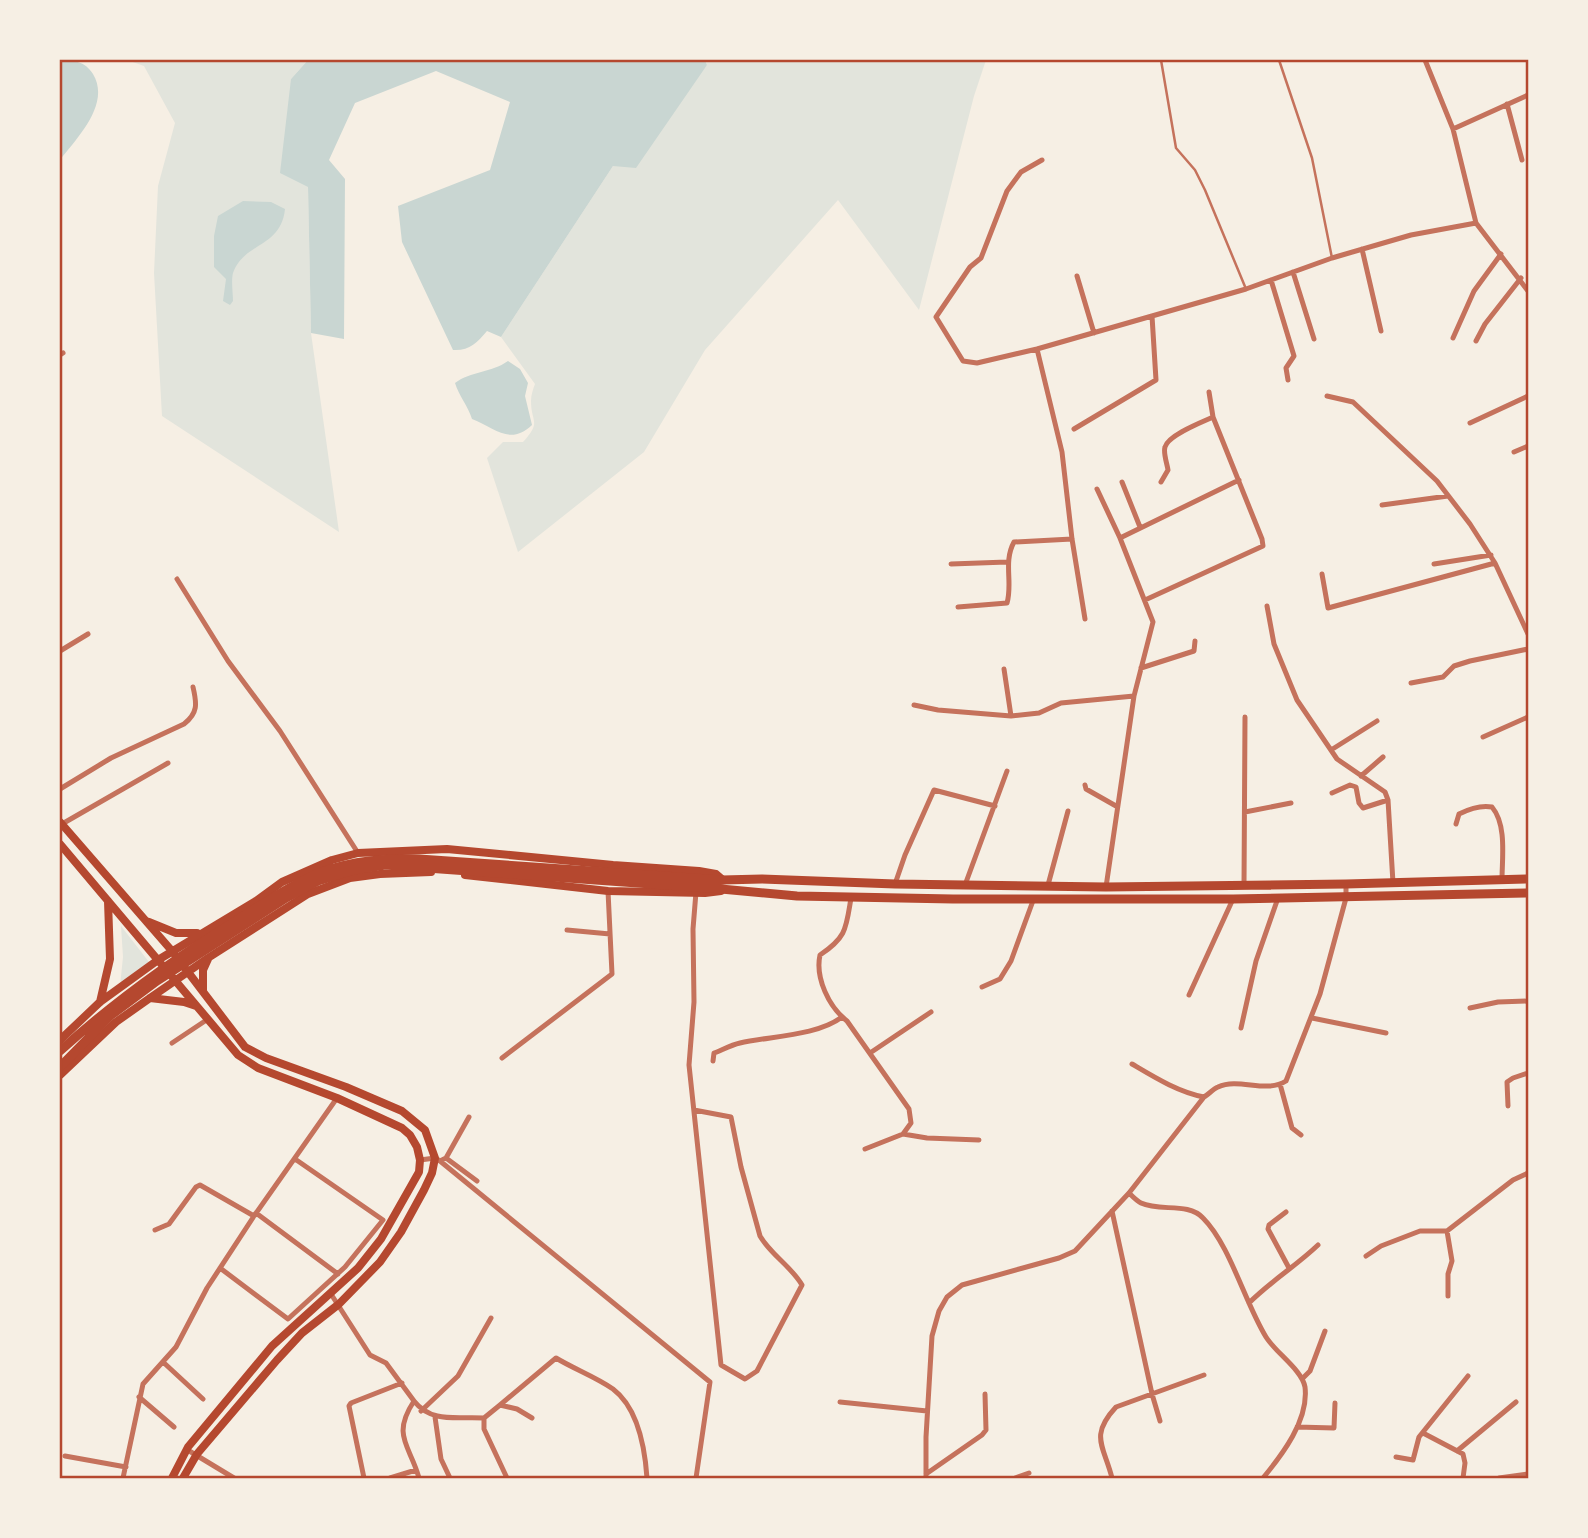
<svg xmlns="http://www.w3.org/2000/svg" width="1588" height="1538" viewBox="0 0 1588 1538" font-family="'Roboto Serif',serif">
  <rect width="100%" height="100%" fill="#f6efe4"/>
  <path fill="#e2e4dc" d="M 127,60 L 308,60 L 291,79 L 308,187 L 311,333 L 339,532 L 162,416 L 154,273 L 158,186 L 175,123 L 144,66 Z
    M 705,60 L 986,60 L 974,96 L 919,310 L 838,200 L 705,350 L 644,452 L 518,552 L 487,458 L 503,442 L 523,442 C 542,421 531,423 531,401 C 531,395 533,389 535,384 L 501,337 L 613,166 L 707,65 Z
    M 121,926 L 149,962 L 120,986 L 123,957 Z"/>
  <path fill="#c9d6d2" d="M 60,60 C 73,60 85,61 93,74 C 111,104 77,138 60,160 Z
    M 308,60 L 705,60 L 707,65 L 636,168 L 613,166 L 501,337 L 487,331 C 477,343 469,351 453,350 L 402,242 L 398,206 L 490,170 L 510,102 L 436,71 L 355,103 L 329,160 L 345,179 L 344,339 L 311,333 L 308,187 L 280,173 L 291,79 Z
    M 243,201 L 271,202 L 285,209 C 281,248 244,242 233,273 C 231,281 233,293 233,301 L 230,305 L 223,301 L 226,279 L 214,267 L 214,236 L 218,216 Z
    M 508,361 L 520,369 L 528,383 L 525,396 L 532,425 C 510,446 495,428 472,419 C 468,406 459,396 455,383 C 471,371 491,373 508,361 Z"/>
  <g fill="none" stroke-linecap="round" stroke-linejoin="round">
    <path stroke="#c5725c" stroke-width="2.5" d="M 1161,60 L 1176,148 L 1195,170 L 1205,190 L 1246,289
      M 1279,60 L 1312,158 L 1332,258"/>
    <path stroke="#c5725c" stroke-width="5" d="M 1425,60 L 1453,129 L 1476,223 L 1528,291
      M 1507,104 L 1522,160
      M 1453,129 L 1528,95
      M 1042,160 L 1021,172 L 1007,191 L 981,258 L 970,267 L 936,317 L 963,361 L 977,363 L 1037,349 L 1246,289 L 1332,258 L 1411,235 L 1476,223
      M 1362,249 L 1381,331
      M 1293,272 L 1314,339
      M 1077,276 L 1094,333
      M 1271,280 L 1294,356 L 1286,368 L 1288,380
      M 1453,338 L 1474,291 L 1501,254
      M 1476,341 L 1485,324 L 1521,278
      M 1037,349 L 1062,452 L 1072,539 L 1085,619
      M 60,355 L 63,353
      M 1327,396 L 1353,402 L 1437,481 L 1470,524 L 1495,563 L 1528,634
      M 1470,423 L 1528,396
      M 1074,429 L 1156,380 L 1152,316
      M 1514,452 L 1528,446
      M 1122,482 L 1140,527
      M 1161,482 L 1168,470 C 1167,463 1163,453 1165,447 C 1168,435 1202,422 1213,417
      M 1097,489 L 1120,538
      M 1382,505 L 1448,496
      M 951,564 L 1007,562
      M 1434,564 L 1491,555
      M 1322,574 L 1328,608 L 1495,563
      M 177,579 L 228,661 L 280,731 L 358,853
      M 1145,600 L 1263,546 L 1262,539 L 1213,417 L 1209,392
      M 1267,606 L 1274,644 L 1297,700 L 1337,759 L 1385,792 L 1388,800 L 1393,883
      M 958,607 L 1007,603 C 1013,583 1003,562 1014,542 L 1072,539
      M 60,651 L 88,634
      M 1141,668 L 1194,651 L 1195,641
      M 1004,669 L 1011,716
      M 1411,683 L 1443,677 L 1454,666 L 1470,661 L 1528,649
      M 914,705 L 938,710 L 1011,716 L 1039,713 L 1061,703 L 1134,696
      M 1483,737 L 1528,717
      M 1331,750 L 1377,721
      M 1361,776 L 1383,757
      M 1085,785 L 1086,789 L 1116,806
      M 60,789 L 111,758 L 184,724 C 198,713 197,704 193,687
      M 1332,793 L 1350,785 L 1356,787 L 1359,803 L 1363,808 L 1388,800
      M 1245,812 L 1291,803
      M 62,824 L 168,763
      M 1456,824 L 1459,814 C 1469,809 1481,805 1492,807 C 1507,825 1502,858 1502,880
      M 895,884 L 905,855 L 934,790 L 995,806
      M 965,885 L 1007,771
      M 1048,885 L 1068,811
      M 1244,886 L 1245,717
      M 1106,887 L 1134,696 L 1153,622 L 1120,538 L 1239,480
      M 851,898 C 846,928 847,937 820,955 C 815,978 829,1007 847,1021 L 909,1109 L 911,1123 L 903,1134 L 865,1149
      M 567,930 L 610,934
      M 982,987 L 1000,979 L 1011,961 L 1034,898
      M 1189,995 L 1233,899
      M 1470,1008 L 1498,1002 L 1528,1001
      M 1312,1018 L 1386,1033
      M 1241,1028 L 1256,961 L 1278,898
      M 172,1043 L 208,1019
      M 870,1053 L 931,1012
      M 502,1058 L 612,974 L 608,891
      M 713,1061 L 714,1053 C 722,1050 731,1045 740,1043 C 770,1036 817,1036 842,1017
      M 1132,1064 C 1154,1077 1178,1092 1204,1097
      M 1280,1084 L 1292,1128 L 1301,1135
      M 1508,1106 L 1507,1082 L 1513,1078 L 1528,1073
      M 694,1110 L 731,1117 L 741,1167 L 760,1236 C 771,1255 791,1266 802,1285 L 757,1371 L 745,1379 L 721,1365 L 689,1065 L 694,1002 L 693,929 L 696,892
      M 903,1134 L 927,1138 L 979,1140
      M 446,1158 L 469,1117
      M 420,1160 L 435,1158 L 440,1161 L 446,1158 L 477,1181
      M 440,1161 L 710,1382 L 696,1478
      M 1129,1193 C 1132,1196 1137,1201 1141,1203 C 1160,1212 1188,1202 1203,1218 C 1230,1245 1245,1303 1266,1337 C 1276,1353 1302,1370 1305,1387 C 1309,1420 1282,1455 1263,1478
      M 1112,1211 L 1152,1394 L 1160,1421
      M 1286,1212 L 1269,1225 L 1268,1229 L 1289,1268
      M 256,1213 L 338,1274
      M 155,1230 L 169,1224 L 196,1187 L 200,1185 L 254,1216
      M 1447,1231 L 1452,1261 L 1448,1274 L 1448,1296
      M 1366,1256 L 1381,1246 L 1420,1231 L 1447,1231 L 1513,1180 L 1528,1173
      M 220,1268 L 288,1319 L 345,1267 L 383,1220 L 295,1159
      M 331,1294 L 370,1355 L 386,1363 L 414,1401 C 391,1436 410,1445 419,1478
      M 1249,1303 C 1271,1281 1296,1266 1318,1245
      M 163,1362 L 203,1399
      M 1303,1378 L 1310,1371 L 1325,1331
      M 139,1397 L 174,1427
      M 414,1401 C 432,1424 458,1416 484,1418 L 484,1429 L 507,1478
      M 840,1402 L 927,1411
      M 500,1405 L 556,1358 C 574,1369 596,1377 613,1389 C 638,1408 645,1449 647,1478
      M 421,1411 L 458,1376 L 491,1318
      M 435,1417 L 441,1459 L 450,1478
      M 484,1418 L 500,1405 L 517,1409 L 532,1418
      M 1297,1427 L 1334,1428 L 1335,1403
      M 1423,1433 L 1463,1454 L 1465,1463 L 1463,1478
      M 186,1449 L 234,1478
      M 1457,1451 L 1516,1402
      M 65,1456 L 126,1467
      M 1396,1457 L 1413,1460 L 1419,1437 L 1468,1376
      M 926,1474 L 982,1435 L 986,1430 L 985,1394
      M 123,1478 L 143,1384 L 176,1347 L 207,1288 L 254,1216 L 337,1098
      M 364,1478 L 349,1406 L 351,1403 L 402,1383
      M 390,1478 L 416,1470
      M 926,1478 L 926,1437 L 932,1336 L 939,1311 L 947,1297 L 962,1285 L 1059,1258 L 1075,1251 L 1129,1193 L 1204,1097 C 1209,1094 1213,1089 1218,1087 C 1239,1077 1266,1094 1286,1081 L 1320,994 L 1346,898 L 1346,884
      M 1015,1478 L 1029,1473
      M 1112,1478 C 1104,1446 1089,1436 1116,1407 L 1204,1375
      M 1499,1478 L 1528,1474"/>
    <path stroke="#b5482f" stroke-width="8" d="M 60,822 L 172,951 L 245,1047 L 266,1058 L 346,1087 L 402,1111 L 425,1130 L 435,1158 L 432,1173 L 424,1190 L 401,1232 L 380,1262 L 339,1304 L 302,1333 L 277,1360 L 197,1454 L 183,1478
      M 60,844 L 238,1055 L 258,1068 L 337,1098 L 402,1128 L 410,1135 L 417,1147 L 420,1160 L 419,1172 L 381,1239 L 358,1268 L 272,1346 L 188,1447 L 172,1478
      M 465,875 L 608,891 L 705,893 L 721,891
      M 149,922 L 176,933 L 197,933
      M 203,990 L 203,970 L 208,959
      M 150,998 L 184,1002 L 196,1006
      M 100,1002 L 110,959 L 108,901
      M 60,1040 L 100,1002 L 158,960 L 256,901 L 282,882 L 332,860 L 358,853 L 447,849 L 613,865 L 699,871 L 716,874 L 723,880
      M 60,1075 L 116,1022 L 150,998 L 208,958 L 308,894 L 350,878 L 380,874 L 431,872"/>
    <path stroke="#b5482f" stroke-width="9" d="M 60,1051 C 116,1000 175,958 240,918 C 264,903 288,887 314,875 C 348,861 383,858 419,859 L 722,880 L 762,879 L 895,884 L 1106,887 L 1346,884 L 1528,879
      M 60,1067 L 110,1016 L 157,981 L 286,898 L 318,881 L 354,870 L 385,865 L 721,889 L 797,896 L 953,899 L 1233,899 L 1528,893"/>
  </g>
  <rect width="1588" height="1538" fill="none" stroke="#f6efe4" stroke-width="122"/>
  <rect x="61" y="61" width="1466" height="1416" fill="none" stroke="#b5482f" stroke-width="2.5"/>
</svg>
